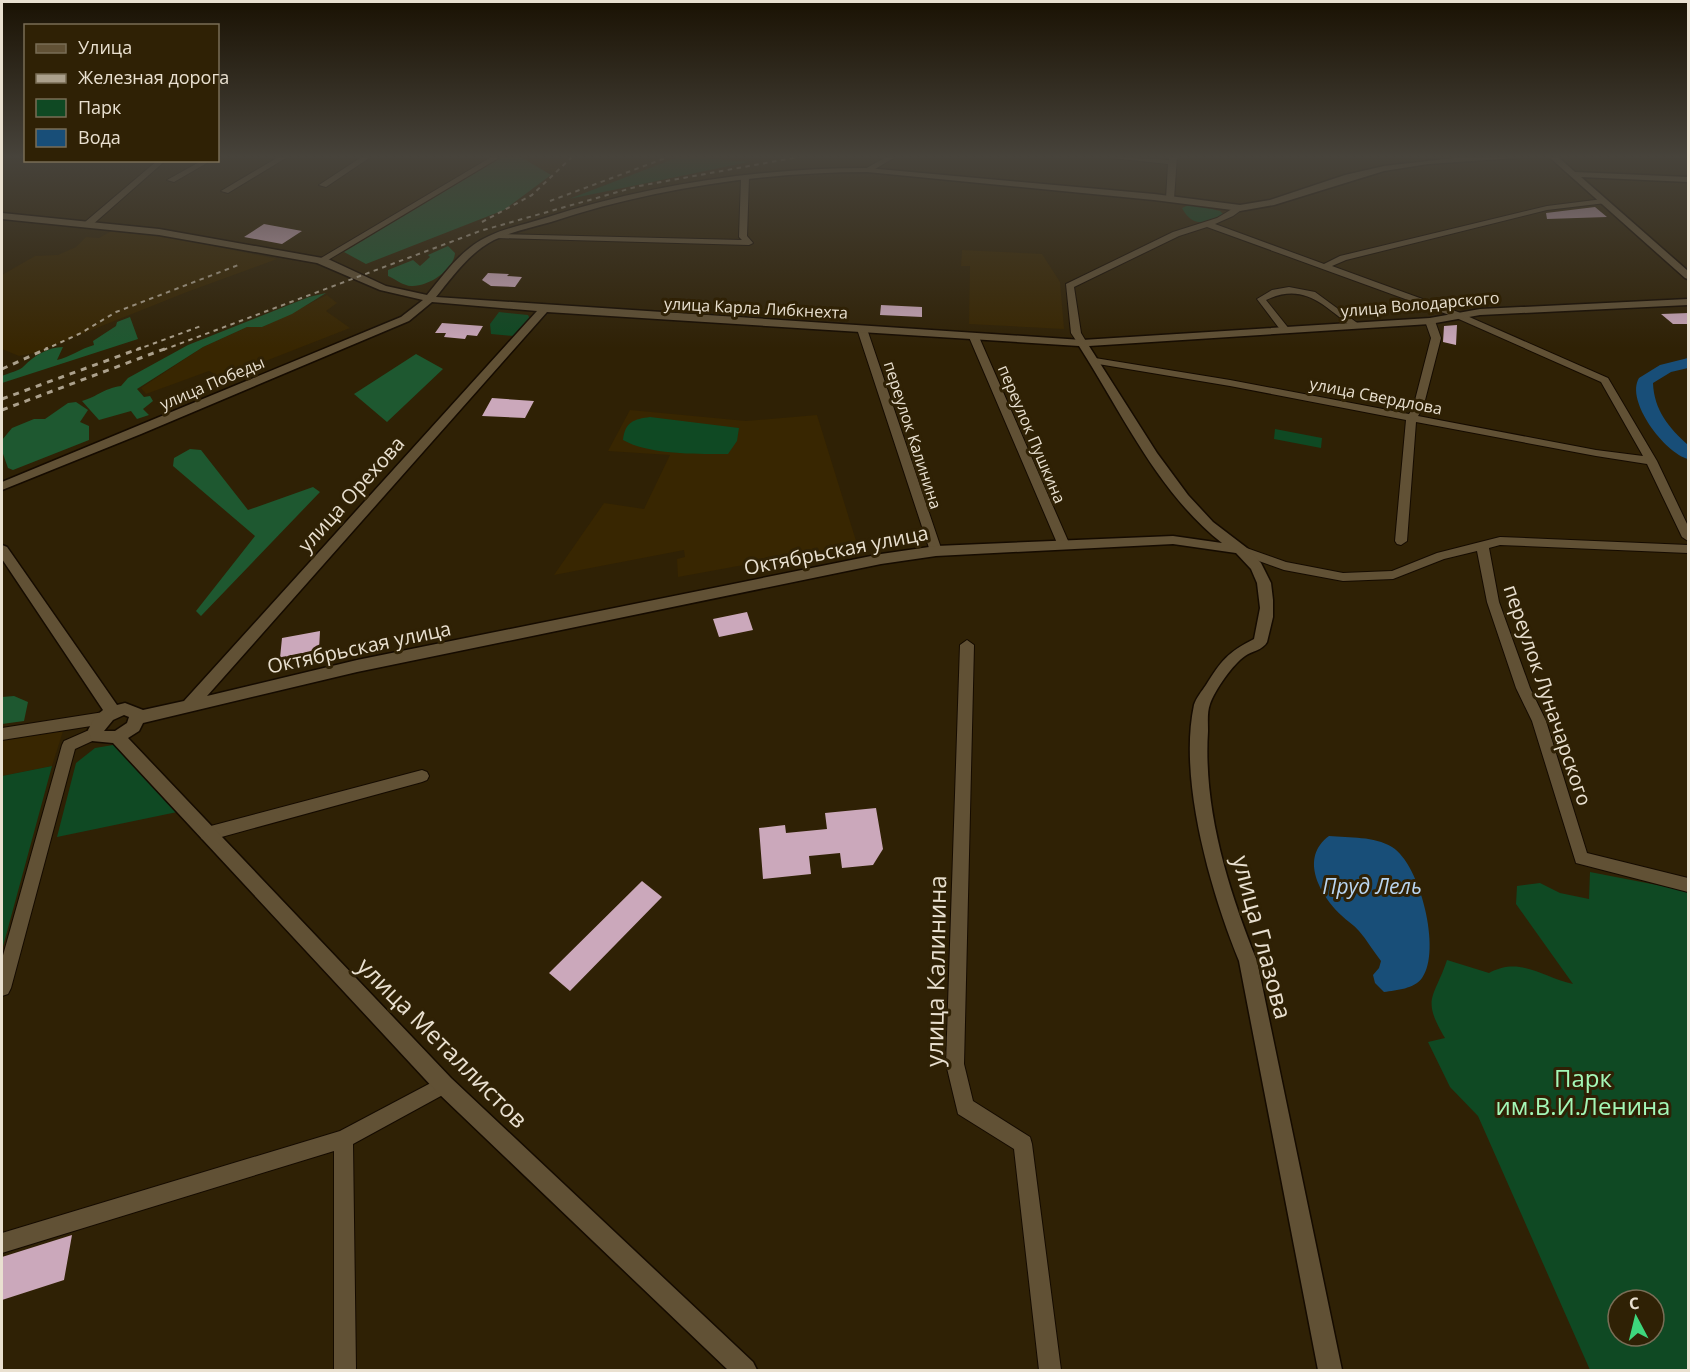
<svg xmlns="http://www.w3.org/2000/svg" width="1690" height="1372" viewBox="0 0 1690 1372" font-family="'Open Sans',sans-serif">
  <rect width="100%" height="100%" fill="#2f2105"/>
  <path fill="#382601" d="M 522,156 L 570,156 L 558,172 L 533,170 Z
    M 115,229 L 174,238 L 277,259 L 187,292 L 34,353 L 19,356 L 2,349 L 2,275 L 35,256 L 58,255 L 76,247 L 86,237 L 99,238 Z
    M 962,250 L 1042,254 L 1060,282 L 1064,329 L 969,324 L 970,266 L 961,266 Z
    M 327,295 L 337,303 L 326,311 L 350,328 L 222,378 L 209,371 L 146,394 L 141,388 L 203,347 L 247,327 L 262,327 Z
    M 630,410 L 746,421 L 817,415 L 857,544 L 678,577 L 677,559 L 685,557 L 684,550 L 554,575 L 604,503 L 644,509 L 670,455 L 608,451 Z
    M 65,725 L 52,766 L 2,776 L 2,737 Z"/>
  <path fill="#0f4923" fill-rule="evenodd" d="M 681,156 L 749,162 L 569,199 Z
    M 1191,204 L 1220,211 L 1223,214 C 1208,224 1192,228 1182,208 Z
    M 499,312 L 528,315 L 530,319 L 514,336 L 491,334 L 490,324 Z
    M 650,417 L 739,428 L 737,441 L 728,454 C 698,454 649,455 623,440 C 625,422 634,419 650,417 Z
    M 1275,429 L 1322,438 L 1321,448 L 1274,439 Z
    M 119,744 L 182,811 L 57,837 L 76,763 L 95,748 Z
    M 52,766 L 2,950 L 2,776 Z
    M 1590,872 L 1688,891 L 1688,1370 L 1590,1370 L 1478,1116 L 1450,1087 L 1428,1042 L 1445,1038 C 1421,998 1434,999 1447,960 L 1489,973 C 1520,956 1542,977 1573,984 L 1516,904 L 1517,886 L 1540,883 L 1560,893 L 1589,899 ZM 1618,1300 L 1654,1300 L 1654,1336 L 1618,1336 Z"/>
  <path fill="#1e5830" d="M 504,156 L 521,157 L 551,175 L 504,210 L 366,264 L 344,252 Z
    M 448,246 L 455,253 C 454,270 428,287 411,286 C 404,286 395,279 388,276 L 388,270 L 413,260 L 420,266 L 430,257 L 428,255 Z
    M 326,293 L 292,314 L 262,327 L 247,327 L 203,347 L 137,389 L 144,397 L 150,396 L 153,401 L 143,409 L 149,415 L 137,419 L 131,411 L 99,420 L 82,401 C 99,396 102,389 121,386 L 128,378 L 188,345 L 309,297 Z
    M 130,317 L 138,339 L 2,383 L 2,376 C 8,373 20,371 24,366 C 34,356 48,347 63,347 L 57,360 C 70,357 80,349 94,345 L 93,341 L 116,326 L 117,322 Z
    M 416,354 L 443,369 L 387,422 L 354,394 Z
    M 76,402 L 88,410 L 80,422 L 89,426 L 89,440 L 13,470 L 8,468 L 2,451 L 2,440 L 12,428 L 34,419 L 45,419 L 68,403 Z
    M 190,449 L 201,450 L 248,510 L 313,487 L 320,492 L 201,616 L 196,611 L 255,536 L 173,466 L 174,458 Z
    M 14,696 L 28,702 L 24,721 L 2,724 L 2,697 Z"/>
  <path fill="#184e78" d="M 1329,836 C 1350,838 1374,836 1392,847 C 1420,864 1442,951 1422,978 C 1414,989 1397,990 1384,992 L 1375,983 L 1373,975 L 1379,968 L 1381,961 C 1373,951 1367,940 1359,931 C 1354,925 1347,921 1341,915 C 1320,895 1299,858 1329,836 Z"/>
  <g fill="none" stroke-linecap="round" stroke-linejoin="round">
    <path fill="#184e78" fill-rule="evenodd" d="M 1688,358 L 1688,368 L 1671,372 L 1653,383 C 1654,410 1669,428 1688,445 L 1688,459 C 1665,453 1625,401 1639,378 L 1660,365 Z"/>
  </g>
  <path fill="#cba8bb" d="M 1595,207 L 1607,217 L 1547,219 L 1546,213 Z
    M 264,224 L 302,231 L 282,244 L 244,237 Z
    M 488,273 L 509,274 L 507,276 L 522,277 L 515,287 L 491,286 L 482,280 Z
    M 1465,298 L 1474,307 L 1454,308 L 1444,299 Z
    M 881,305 L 922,307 L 922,317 L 880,315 Z
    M 1689,313 L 1689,324 L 1673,324 L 1661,314 Z
    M 442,323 L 483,326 L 477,336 L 467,335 L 465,339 L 444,337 L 446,333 L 435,333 Z
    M 1457,325 L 1456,345 L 1443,342 L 1444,326 Z
    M 492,398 L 534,401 L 525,418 L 482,416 Z
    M 747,612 L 753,630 L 719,637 L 713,619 Z
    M 320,631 L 319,650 L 280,658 L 282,638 Z
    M 876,808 L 883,849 L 873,865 L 842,868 L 840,853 L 809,856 L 811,874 L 763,879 L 759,828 L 785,825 L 786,833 L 827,829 L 825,813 Z
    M 642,881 L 662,897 L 570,991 L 549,973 Z
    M 72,1235 L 64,1280 L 2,1300 L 2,1257 Z"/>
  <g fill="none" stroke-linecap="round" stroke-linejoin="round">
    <g stroke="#150b00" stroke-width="2">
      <path id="street" d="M 280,156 L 289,156 L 228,193 L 221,191 Z
        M 363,156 L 372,156 L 326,187 L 319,185 Z
        M 493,156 L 502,156 L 323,263 L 316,261 Z
        M 888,156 L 897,156 L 870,172 L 863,170 Z
        M 1093,156 L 1169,160 L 1169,156 L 1177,156 L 1174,199 L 1170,201 L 1166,199 L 1168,164 Z
        M 158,160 L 166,160 L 91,226 L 85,226 L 85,222 Z
        M 203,160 L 212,160 L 174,182 L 167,180 Z
        M 745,176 L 749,178 L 747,236 L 753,243 L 749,245 L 496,238 L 492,236 L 496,234 L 742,240 L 739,237 L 741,178 Z
        M 1603,199 L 1606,199 L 1606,203 L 1547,210 L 1346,260 L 1332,266 L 1458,312 L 1608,378 L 1657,461 L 1688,526 L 1688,541 L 1682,537 L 1647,464 L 1596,456 L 1416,422 L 1407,541 L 1401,545 L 1397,544 L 1395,541 L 1406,420 L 1230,386 L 1092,363 L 1092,359 L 1095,358 L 1230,380 L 1409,414 L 1413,408 L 1431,338 L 1425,321 L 1430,318 L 1435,321 L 1441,338 L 1423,408 L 1418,416 L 1596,450 L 1643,456 L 1601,382 L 1452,316 L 1207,227 L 1179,236 L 1074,287 L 1081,333 L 1087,343 L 1085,345 L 1079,345 L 1071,333 L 1066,284 L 1173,232 L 1217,218 L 1237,206 L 1244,208 L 1233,216 L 1215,224 L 1324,264 L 1340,256 L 1547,206 Z
        M 1289,287 L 1315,292 L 1360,325 L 1352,327 C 1323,305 1304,282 1266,300 L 1290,330 L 1282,332 L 1257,299 L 1272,290 Z
        M 862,326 L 867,329 L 942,551 L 940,554 L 936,555 L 930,551 L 857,329 Z
        M 971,335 L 979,337 L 1069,543 L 1067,546 L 1059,546 L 1057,543 L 969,337 Z
        M 1500,537 L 1688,545 L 1688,553 L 1500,545 L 1489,548 L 1499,602 L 1530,688 L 1546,721 L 1587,853 L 1688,878 L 1688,892 L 1576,863 L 1532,721 L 1516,688 L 1487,602 L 1477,551 L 1444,559 L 1393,579 L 1343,581 L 1284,570 L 1234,552 L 1232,549 L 1238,545 L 1286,562 L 1343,573 L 1392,571 L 1437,553 Z
        M 967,640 L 974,645 L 964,1064 L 973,1101 L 1030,1137 L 1032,1144 L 1061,1370 L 1039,1370 L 1014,1149 L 958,1114 L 946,1064 L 960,645 Z
        M 104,712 L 109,714 L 111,718 L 109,722 L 104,724 L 2,740 L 2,728 Z
        M 96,727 L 101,729 L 103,733 L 101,737 L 75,749 L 11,988 L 8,994 L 2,996 L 2,959 L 62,745 L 64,741 Z
        M 422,770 L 427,772 L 429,776 L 427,780 L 422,782 L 207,841 L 202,839 L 199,834 L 202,829 L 207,827 Z
        M 444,1076 L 450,1079 L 453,1085 L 450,1091 L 353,1144 L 356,1370 L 334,1370 L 334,1151 L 2,1253 L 2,1233 L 340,1131 Z"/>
    </g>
    <g stroke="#150b00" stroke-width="3">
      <path id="secondary" d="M 1472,156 L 1544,156 L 1428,164 L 1384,171 L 1274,205 L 1240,211 L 1154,200 L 867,172 C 763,172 650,189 551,222 C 533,227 511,232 494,240 C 469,253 453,276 436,297 L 1082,340 L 1430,318 L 1480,309 L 1688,299 L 1688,305 L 1480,315 L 1430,324 L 1089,346 L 1157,453 L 1188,495 L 1213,522 L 1247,548 L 1261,563 L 1271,583 L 1273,600 L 1273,617 L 1267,642 C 1263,650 1252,651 1245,656 C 1233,664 1215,690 1210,704 C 1207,712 1208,723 1208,731 C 1203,809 1228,889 1257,961 L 1342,1370 L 1318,1370 L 1239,961 C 1211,892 1178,780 1194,705 C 1196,698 1202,691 1206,685 C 1221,661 1228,652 1254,639 L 1260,608 L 1257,583 L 1251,569 L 1236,553 L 1173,544 L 936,556 L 881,564 L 357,672 L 143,723 L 139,731 L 128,738 L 451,1078 L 753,1362 L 757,1370 L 728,1370 L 437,1092 L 113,743 L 92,741 L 88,730 L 95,717 L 103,710 L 2,559 L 2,545 L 7,547 L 117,705 L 125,703 L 143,710 L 184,701 L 537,311 L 432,302 L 409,321 L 141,434 L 2,490 L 2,482 L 401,317 L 423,300 L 380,290 L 317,263 L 159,235 L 2,219 L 2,213 L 159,229 L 328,259 L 386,286 L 427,295 C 445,273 462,248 489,236 C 506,228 526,224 545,218 C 647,185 759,168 867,168 L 1154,194 L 1240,205 L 1270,200 L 1345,175 L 1384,166 ZM 547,312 L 1079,346 C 1122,413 1158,493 1222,543 L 1173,536 L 936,546 L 881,554 L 357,660 L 207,696 ZM 124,715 L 129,717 L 127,723 L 115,731 L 104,731 L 113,720 Z
        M 1548,156 L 1557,156 L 1575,172 L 1688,177 L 1688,182 L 1581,177 L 1688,271 L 1688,279 L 1685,278 Z"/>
    </g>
    <use href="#street" fill="#615135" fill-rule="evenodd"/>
    <use href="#secondary" fill="#615135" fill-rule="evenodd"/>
    <path stroke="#aba08c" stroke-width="2" stroke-dasharray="4.5 4.5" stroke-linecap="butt" d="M 550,201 L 671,156
      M 482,222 L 532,195 L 573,156
      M 44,350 L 81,333 L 116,312 L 241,264
      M 136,350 L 201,326
      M 163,350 L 480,231 L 639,186 L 804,156"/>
    <path stroke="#aba08c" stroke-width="3" stroke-dasharray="6 6" stroke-linecap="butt" d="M 2,369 L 48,348
      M 2,399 L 141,348
      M 2,410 L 167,348"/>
  </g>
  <linearGradient id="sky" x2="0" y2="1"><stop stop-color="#1a1203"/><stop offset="0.45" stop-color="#47433b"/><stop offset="1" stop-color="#47433b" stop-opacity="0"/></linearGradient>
  <rect width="1690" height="348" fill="url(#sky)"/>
  <g text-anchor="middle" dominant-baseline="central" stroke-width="6" stroke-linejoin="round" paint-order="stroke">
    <g font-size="16" fill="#e9e0d0" stroke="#2f2105">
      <text transform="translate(1420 304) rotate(-5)">улица Володарского</text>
      <text transform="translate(756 308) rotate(3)">улица Карла Либкнехта</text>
      <text transform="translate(212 383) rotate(-23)">улица Победы</text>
      <text transform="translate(1376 396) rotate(11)">улица Свердлова</text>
      <text transform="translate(1032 434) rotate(67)">переулок Пушкина</text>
      <text transform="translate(913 435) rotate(72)">переулок Калинина</text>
    </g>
    <g font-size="20" fill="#e9e0d0" stroke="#2f2105">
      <text transform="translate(351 494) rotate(-48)">улица Орехова</text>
      <text transform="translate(836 550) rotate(-11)">Октябрьская улица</text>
      <text transform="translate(359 647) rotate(-12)">Октябрьская улица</text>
      <text transform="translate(1548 695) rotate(71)">переулок Луначарского</text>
    </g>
    <g font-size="21" font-style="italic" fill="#b9d5f0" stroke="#2f2105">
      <text x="1372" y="886">Пруд Лель</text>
    </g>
    <g font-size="24" fill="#e9e0d0" stroke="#2f2105">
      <text transform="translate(1263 937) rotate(75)">улица Глазова</text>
      <text transform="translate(935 971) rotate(-89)">улица Калинина</text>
      <text transform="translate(443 1042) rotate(45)">улица Металлистов</text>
    </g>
    <g font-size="24" fill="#a4f8b7" stroke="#2f2105">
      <text x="1583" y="1077">Парк<tspan x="1583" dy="28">им.В.И.Ленина</tspan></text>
    </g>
  </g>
  <rect width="1690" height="1372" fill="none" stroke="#e9e0d0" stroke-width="6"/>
  <rect x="24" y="24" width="195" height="138" fill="#2f2105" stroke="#796d56" stroke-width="1.5"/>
  <rect x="36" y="44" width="30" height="9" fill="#615135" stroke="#796d56" stroke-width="1.5"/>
  <text x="78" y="54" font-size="18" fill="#e9e0d0">Улица</text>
  <rect x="36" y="74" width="30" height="9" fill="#aba08c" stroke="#796d56" stroke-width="1.5"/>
  <text x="78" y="84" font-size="18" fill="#e9e0d0">Железная дорога</text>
  <rect x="36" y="99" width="30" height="18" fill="#0f4923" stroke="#796d56" stroke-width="1.5"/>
  <text x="78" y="114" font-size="18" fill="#e9e0d0">Парк</text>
  <rect x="36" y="129" width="30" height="18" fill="#184e78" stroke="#796d56" stroke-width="1.5"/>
  <text x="78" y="144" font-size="18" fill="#e9e0d0">Вода</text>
  <g transform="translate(1636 1318) rotate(353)"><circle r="28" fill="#2f2105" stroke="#796d56" stroke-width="1.5"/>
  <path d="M0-4.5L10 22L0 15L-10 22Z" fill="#3ed77d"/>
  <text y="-9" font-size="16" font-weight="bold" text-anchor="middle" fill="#e9e0d0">С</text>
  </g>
</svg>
